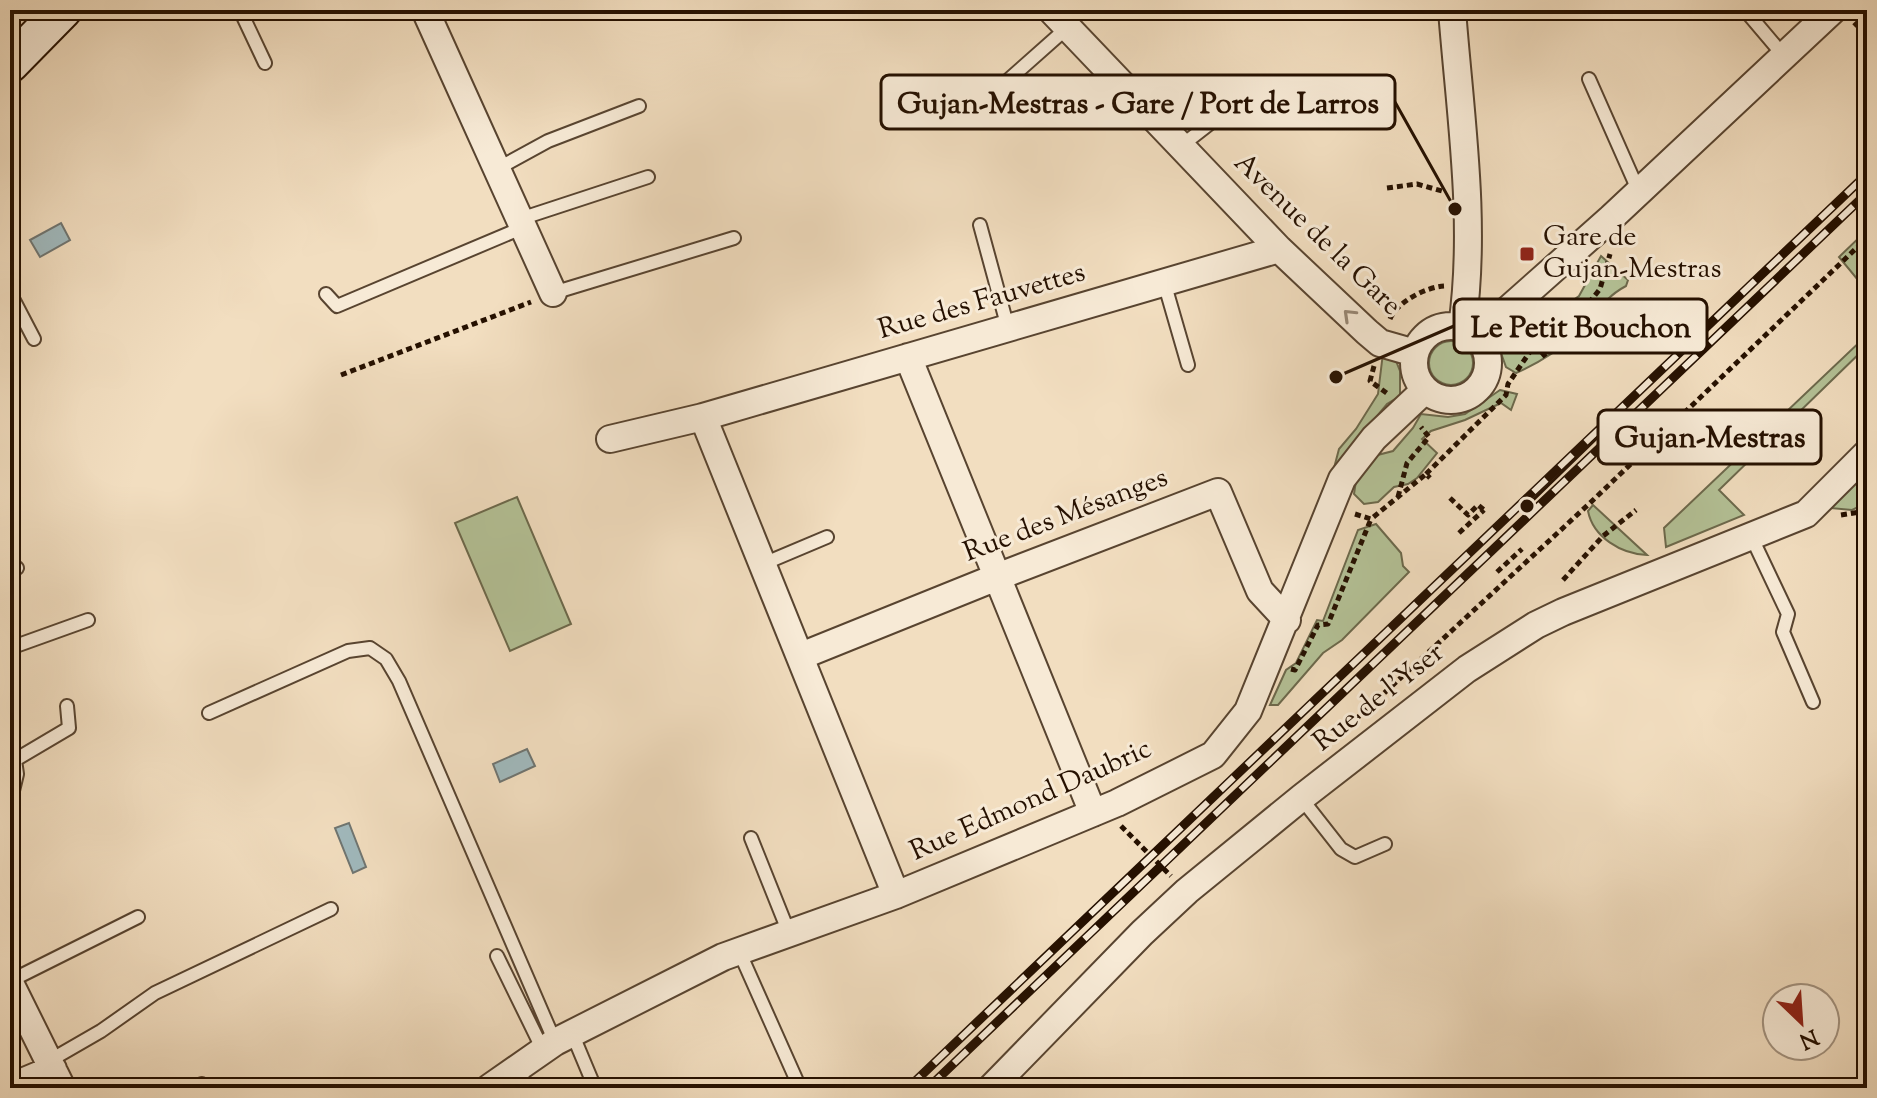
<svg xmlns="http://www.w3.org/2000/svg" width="1877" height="1098" viewBox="0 0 1877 1098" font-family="'Sorts Mill Goudy',serif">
  <rect width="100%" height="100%" fill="#f2dec0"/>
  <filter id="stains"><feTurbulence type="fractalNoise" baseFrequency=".0025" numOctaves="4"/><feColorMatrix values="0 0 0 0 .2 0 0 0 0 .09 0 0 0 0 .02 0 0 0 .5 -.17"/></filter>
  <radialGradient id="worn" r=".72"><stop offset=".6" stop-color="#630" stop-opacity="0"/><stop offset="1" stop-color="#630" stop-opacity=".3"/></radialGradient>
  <path fill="#b4c297" stroke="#6c694c" stroke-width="2" d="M 1867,230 L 1867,291 L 1839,257 Z
    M 1601,256 L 1628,280 L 1626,286 C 1607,296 1598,310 1585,326 C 1568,345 1539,363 1516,373 L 1506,367 L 1501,353 L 1503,338 L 1556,312 L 1579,296 Z
    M 1867,335 L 1867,346 L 1719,490 L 1744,515 L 1666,547 L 1664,528 Z
    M1429 363a22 22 0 1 1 44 0a22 22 0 1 1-44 0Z
    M 1383,353 L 1396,361 L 1400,371 L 1400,396 L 1387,404 L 1334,468 L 1339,449 L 1356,429 L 1378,394 Z
    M 1500,390 L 1517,394 L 1511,410 L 1501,403 L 1465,420 L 1431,431 L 1422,439 L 1437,453 L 1417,478 L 1408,484 L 1394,487 L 1378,502 L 1364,504 L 1354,494 L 1357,474 L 1370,457 L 1393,451 L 1413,428 L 1421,414 L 1448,417 L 1465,414 Z
    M 1865,476 L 1867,477 L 1867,503 L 1852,510 L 1830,508 L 1853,483 Z
    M 517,497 L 571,624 L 510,651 L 455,523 Z
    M 1593,505 L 1647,555 C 1621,554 1593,537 1588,511 Z
    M 1376,524 L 1401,553 L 1403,566 L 1409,572 L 1342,640 L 1323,653 L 1278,705 L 1270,705 L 1286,670 L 1296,663 L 1317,620 L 1323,621 L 1358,530 Z"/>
  <path fill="#a0b9bd" stroke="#6f7571" stroke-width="2" d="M 61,223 L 70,240 L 40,257 L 30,240 Z
    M 527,749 L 535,766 L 500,782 L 493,764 Z
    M 349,823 L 366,867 L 353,873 L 335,828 Z"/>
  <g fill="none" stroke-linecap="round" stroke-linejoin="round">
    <g stroke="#584430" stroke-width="16">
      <path id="lane" d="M 240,10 L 265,63
        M 1745,10 L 1784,56
        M 1345,13 L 1349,10
        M 1589,79 L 1639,192
        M 937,109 L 997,90 L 1068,27
        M 1181,146 L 1258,86
        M 497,169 L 548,141 L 639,106
        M 520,219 L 648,177
        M 980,225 L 1008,328
        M 1164,282 L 1188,365
        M 10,293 L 34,339
        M 553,293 L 734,238
        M 326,294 L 337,306 L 524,227
        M 1751,536 L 1788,614 L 1783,632 L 1813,702
        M 763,564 L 827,537
        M 10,572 L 17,568
        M 10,648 L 88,620
        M 209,713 L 348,651 L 370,648 L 386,659 L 399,681 L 555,1042
        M 1301,798 L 1341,849 L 1355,857 L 1385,844
        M 10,803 L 17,774 L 15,760 L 69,728 L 67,706
        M 751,838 L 789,933
        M 739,951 L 800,1088
        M 497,956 L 543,1050
        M 10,981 L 138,917
        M 572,1033 L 595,1088
        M 49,1061 L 101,1031 L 155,993 L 331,909
        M 518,1068 L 527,1088
        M 194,1088 L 202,1084"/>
    </g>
    <g stroke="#584430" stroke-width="30">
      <path id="street" d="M 425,10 L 553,293
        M 1051,10 L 1279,249 L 1367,332 L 1380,343 L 1415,353
        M 1452,10 C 1460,114 1477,223 1462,327
        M1414 363a37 37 0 1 1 74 0a37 37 0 1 1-74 0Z
        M 1477,337 L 1611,218 L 1833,10
        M 908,357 L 1093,813
        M 610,439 L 703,417
        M 801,656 L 997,577 L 1218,492 L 1260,591 L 1287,620
        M 896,895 L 703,417 L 1279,249
        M 10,983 L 62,1088
        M 10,1087 L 53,1069
        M 489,1088 L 555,1042 L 723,957 L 896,895 L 1117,803 L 1213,755 L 1248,711 L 1342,479 L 1374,438 L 1425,390
        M 991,1088 L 1142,933 L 1187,891 L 1301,798 L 1467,669 L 1536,625 L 1563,612 L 1806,514 L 1867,453"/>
    </g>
    <g stroke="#251000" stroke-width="40">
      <path id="secondary" d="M 10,64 L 63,10"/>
    </g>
    <path stroke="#251000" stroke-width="5" stroke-dasharray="6 4" stroke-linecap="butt" d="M 1854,26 L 1867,14
      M 1387,188 L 1417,184 L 1442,191
      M 1390,319 C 1397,302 1426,287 1444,286
      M 1523,329 L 1548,360
      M 1374,366 L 1370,381 L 1388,394
      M 341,375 L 531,302
      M 1426,474 L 1506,395 L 1508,384 L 1536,343 L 1580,314 L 1600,289 L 1610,254
      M 1398,497 L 1407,463 L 1429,437 L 1421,427
      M 1450,498 L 1468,515 L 1478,505 L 1484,510
      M 1355,514 L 1371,519 L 1426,474 L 1430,478
      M 1841,515 L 1867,511
      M 1459,533 L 1484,510
      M 1497,572 L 1522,549
      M 1563,580 L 1603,536 L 1636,510
      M 1291,669 L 1295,670 L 1318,625 L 1328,624 L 1371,519
      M 1355,720 L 1590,503 L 1867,238
      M 1121,826 L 1171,876"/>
    <use href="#lane" stroke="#f7ead6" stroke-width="12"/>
    <use href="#street" stroke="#f7ead6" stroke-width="26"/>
    <use href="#secondary" stroke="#f7ead6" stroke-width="36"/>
    <g stroke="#251000" stroke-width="9">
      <path id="rail" d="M 908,1088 L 1867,174
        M 928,1088 L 1867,193"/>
    </g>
    <use href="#rail" stroke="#f7ead6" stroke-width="6" stroke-dasharray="18" stroke-linecap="butt"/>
  </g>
  <defs><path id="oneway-chevron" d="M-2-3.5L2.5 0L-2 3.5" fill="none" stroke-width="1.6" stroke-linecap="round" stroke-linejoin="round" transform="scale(2)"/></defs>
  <use stroke="#988876" href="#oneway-chevron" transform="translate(1349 315) rotate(-136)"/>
  <rect fill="#8f2418" stroke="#f7ead6" stroke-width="3" x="1519" y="246" width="16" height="16" rx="4"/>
  <g text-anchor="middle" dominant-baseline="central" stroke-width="6" stroke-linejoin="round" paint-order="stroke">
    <g font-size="28" fill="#251000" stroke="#f7ead6">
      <text transform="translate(1317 235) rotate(44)">Avenue de la Gare</text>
      <text transform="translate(982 302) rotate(-16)">Rue des Fauvettes</text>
      <text transform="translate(1066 516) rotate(-21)">Rue des Mésanges</text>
      <text transform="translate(1379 698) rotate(-38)">Rue de l'Yser</text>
      <text transform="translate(1031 801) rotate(-24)">Rue Edmond Daubric</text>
    </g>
    <g font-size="28" fill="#251000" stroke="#f7ead6" text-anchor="start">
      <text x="1543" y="238">Gare de<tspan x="1543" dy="32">Gujan-Mestras</tspan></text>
    </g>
  </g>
  <path fill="none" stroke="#251000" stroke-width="3" d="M1455 209L1395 102M1336 377L1454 326M1527 506L1598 437"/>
  <g fill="#251000" stroke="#f7ead6" stroke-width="3">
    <circle cx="1455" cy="209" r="8"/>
    <circle cx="1336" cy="377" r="8"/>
    <circle cx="1527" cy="506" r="8"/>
  </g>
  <g fill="#f7ead6" stroke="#251000" stroke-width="3">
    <rect x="881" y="75" width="514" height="54" rx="8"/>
    <rect x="1454" y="299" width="253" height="54" rx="8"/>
    <rect x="1598" y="410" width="223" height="54" rx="8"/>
  </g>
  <g font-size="30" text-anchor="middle" font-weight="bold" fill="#251000">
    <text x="1138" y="113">Gujan-Mestras - Gare / Port de Larros</text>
    <text x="1581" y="337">Le Petit Bouchon</text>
    <text x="1710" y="447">Gujan-Mestras</text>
  </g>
  <rect width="1877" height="1098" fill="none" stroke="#f2dec0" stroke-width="40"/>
  <rect x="12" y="12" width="1853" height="1074" fill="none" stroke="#251000" stroke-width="4"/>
  <rect x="20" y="20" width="1837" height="1058" fill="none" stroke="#251000" stroke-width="2"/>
  <g transform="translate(1801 1022) rotate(155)"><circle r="38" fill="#f7ead6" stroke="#a39380" stroke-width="2"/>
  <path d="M0-6L14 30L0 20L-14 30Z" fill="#8f2418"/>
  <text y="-12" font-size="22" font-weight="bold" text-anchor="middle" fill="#251000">N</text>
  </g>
  <rect width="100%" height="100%" filter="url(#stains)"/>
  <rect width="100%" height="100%" fill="url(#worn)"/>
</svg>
